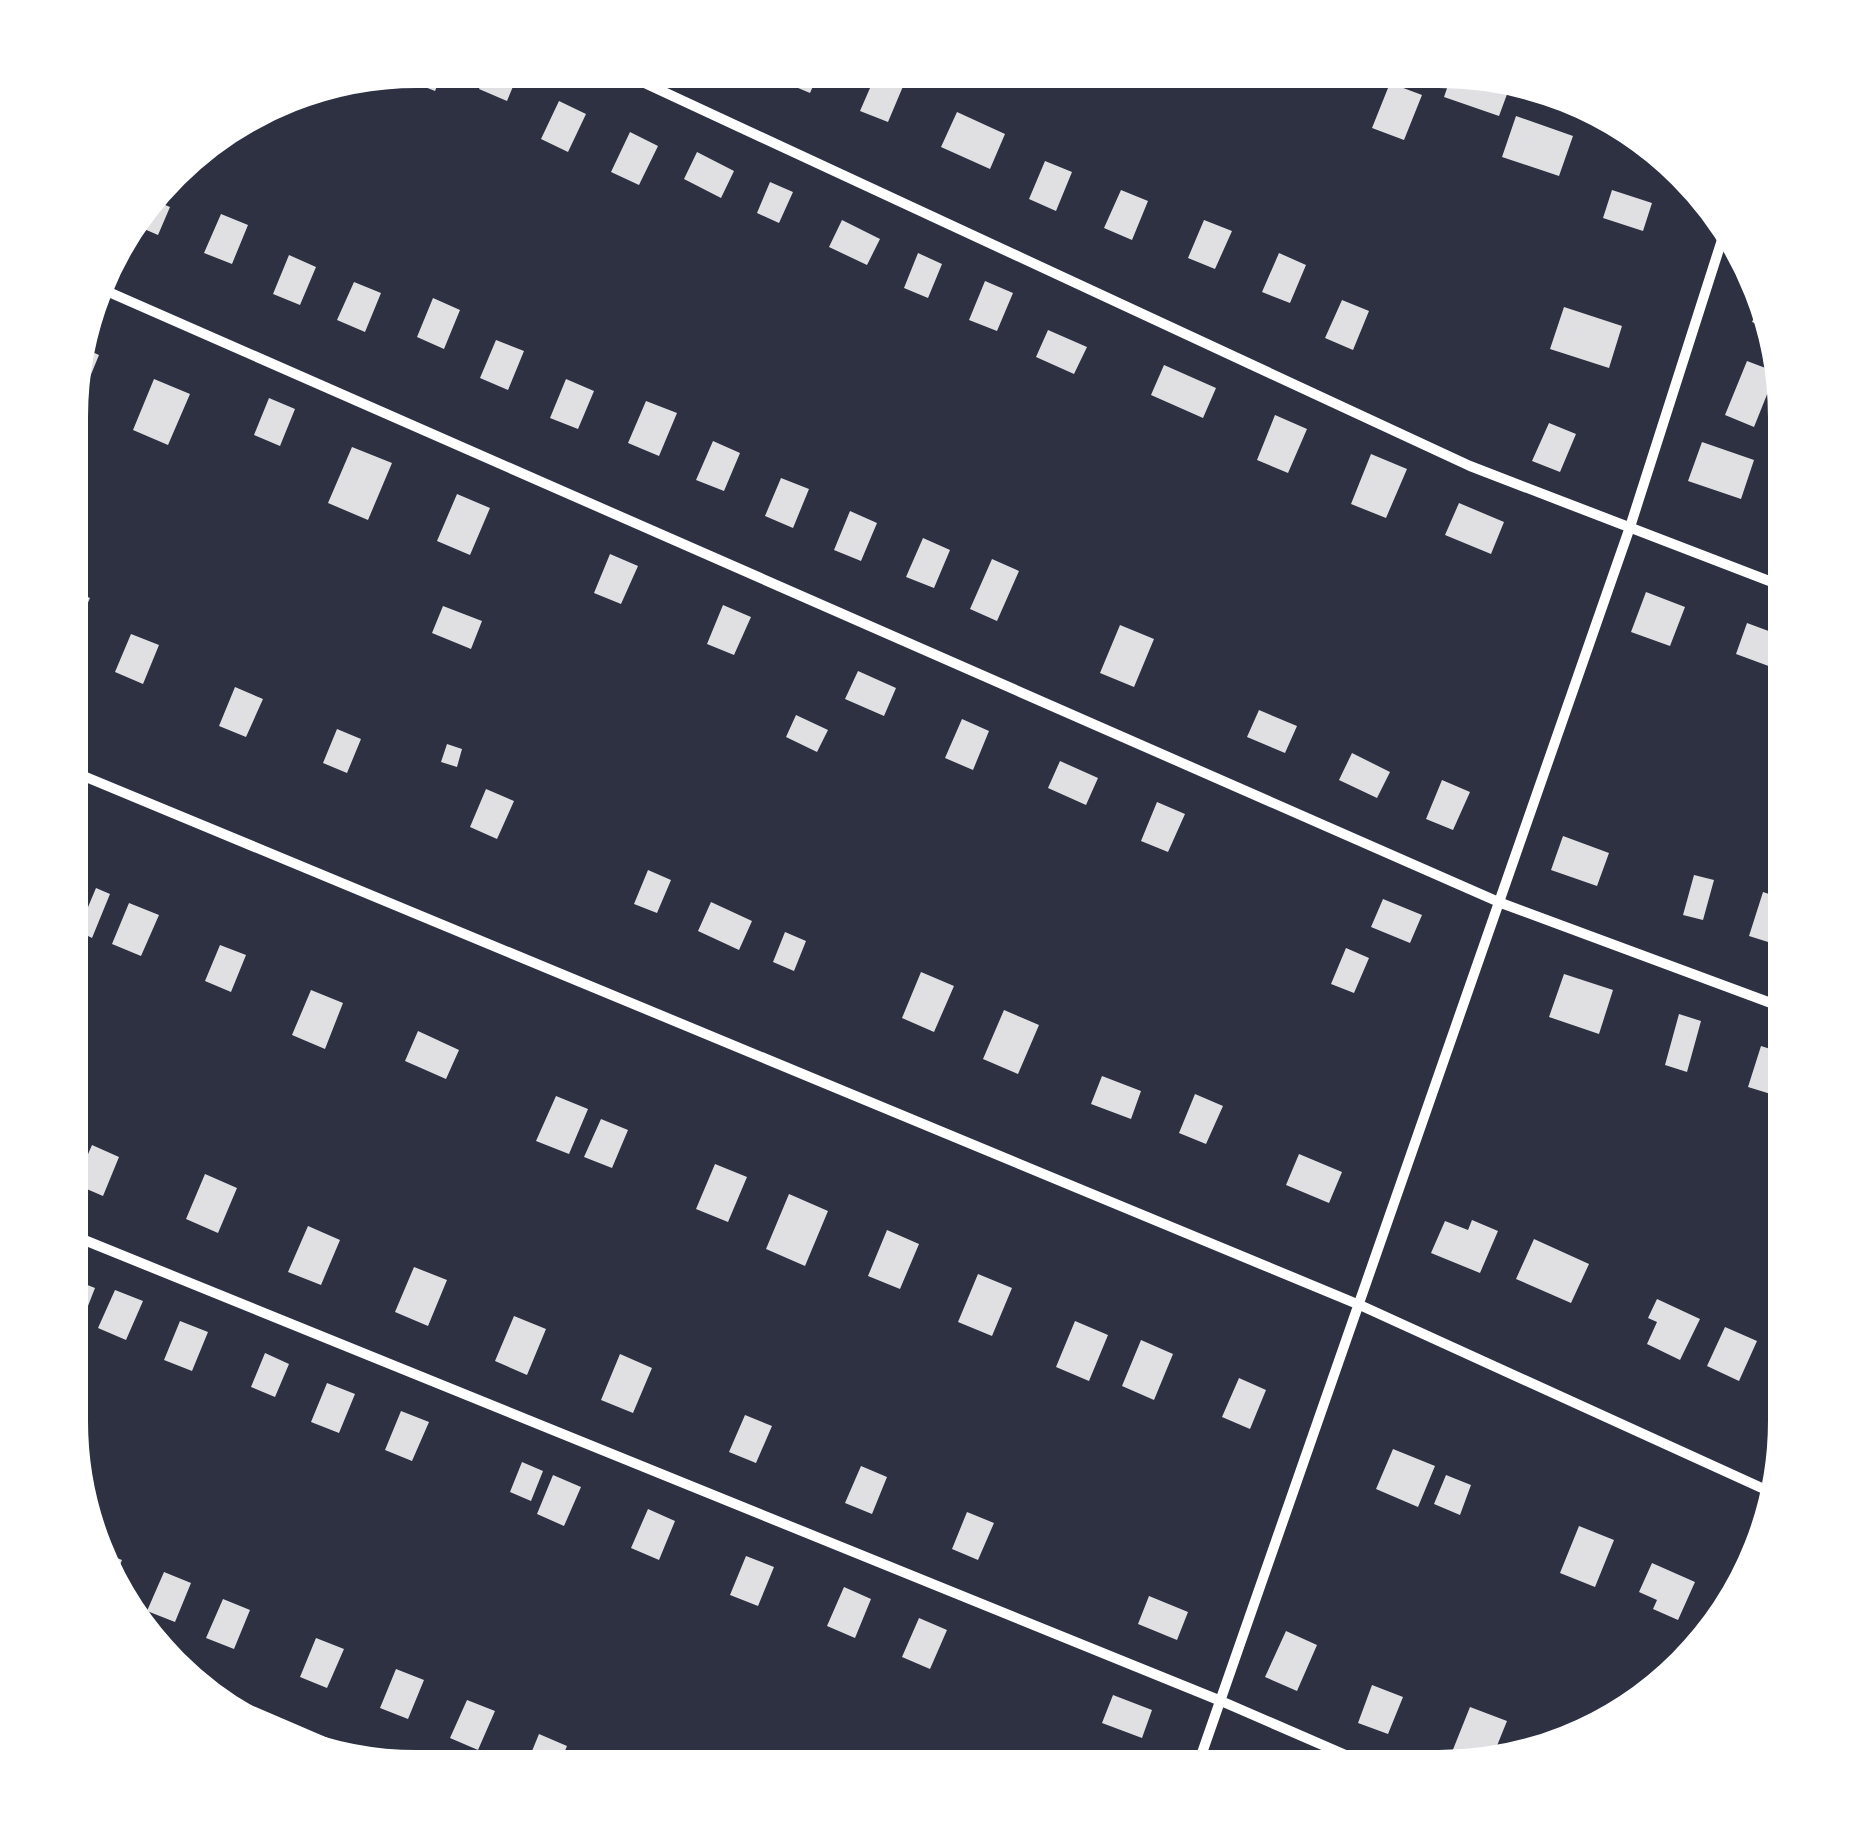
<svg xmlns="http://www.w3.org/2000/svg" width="1856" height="1839" viewBox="0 0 1856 1839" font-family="'PT Sans Narrow',sans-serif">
  <rect width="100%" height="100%" fill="#2d3142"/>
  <path fill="#e0e0e3" d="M 446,65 L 435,91 L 400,77 L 404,67 Z
    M 490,65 L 522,65 L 507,101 L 479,89 Z
    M 776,66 L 822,66 L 810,93 L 772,77 Z
    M 1454,68 L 1484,68 L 1513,78 L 1499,116 L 1444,97 Z
    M 877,72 L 904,84 L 888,122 L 860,111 Z
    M 1390,83 L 1422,95 L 1404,140 L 1372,128 Z
    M 559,101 L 586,114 L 568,152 L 541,139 Z
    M 957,112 L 1005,134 L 990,169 L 941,147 Z
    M 1516,116 L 1573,136 L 1559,176 L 1502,157 Z
    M 630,132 L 658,146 L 639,185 L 611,172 Z
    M 697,152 L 734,171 L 721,198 L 684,179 Z
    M 1045,161 L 1072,172 L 1056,211 L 1029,199 Z
    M 770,182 L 793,192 L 779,223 L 757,213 Z
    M 1121,190 L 1148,201 L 1132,240 L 1104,228 Z
    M 1612,190 L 1652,203 L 1643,231 L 1603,218 Z
    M 148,198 L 170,207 L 158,235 L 128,222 Z
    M 221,214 L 248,225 L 232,264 L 204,253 Z
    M 842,220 L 880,239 L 867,265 L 829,247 Z
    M 1204,220 L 1232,231 L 1215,269 L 1188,258 Z
    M 918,253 L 942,264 L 928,298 L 904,288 Z
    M 1279,253 L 1306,265 L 1290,303 L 1262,292 Z
    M 289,255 L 316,267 L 300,305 L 273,294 Z
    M 985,281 L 1013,293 L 997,331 L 969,320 Z
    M 354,282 L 381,293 L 365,332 L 337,320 Z
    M 1764,295 L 1772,304 L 1778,333 L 1752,322 Z
    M 433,298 L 460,310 L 444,349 L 417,337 Z
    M 1342,300 L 1369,311 L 1353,350 L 1325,338 Z
    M 1564,307 L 1622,326 L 1609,368 L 1550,349 Z
    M 1048,330 L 1087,347 L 1074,374 L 1036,357 Z
    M 496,340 L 524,351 L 508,390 L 480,378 Z
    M 74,344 L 99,355 L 83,394 L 71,389 Z
    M 1747,361 L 1776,372 L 1754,427 L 1725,415 Z
    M 1164,365 L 1216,388 L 1203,418 L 1151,395 Z
    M 154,379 L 190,394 L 168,445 L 133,430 Z
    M 566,379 L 594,391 L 578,429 L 550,418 Z
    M 269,398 L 295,409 L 280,446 L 254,435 Z
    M 646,401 L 677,413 L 659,456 L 628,443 Z
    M 1275,415 L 1307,429 L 1288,473 L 1257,460 Z
    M 1549,423 L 1576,434 L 1560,472 L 1532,461 Z
    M 713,441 L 740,453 L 724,491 L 696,480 Z
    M 1702,442 L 1754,460 L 1741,499 L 1688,481 Z
    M 352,447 L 392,463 L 368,520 L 328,503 Z
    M 1371,454 L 1407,469 L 1386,518 L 1351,504 Z
    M 781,478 L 809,489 L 793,528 L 765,516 Z
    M 457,494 L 490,508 L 470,555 L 437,541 Z
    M 1459,503 L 1504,522 L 1491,554 L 1445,535 Z
    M 850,511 L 877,523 L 861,561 L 834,550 Z
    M 923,538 L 950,550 L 934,588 L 906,577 Z
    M 610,554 L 638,566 L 621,604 L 594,593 Z
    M 992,559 L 1019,571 L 997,621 L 970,609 Z
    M 70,589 L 90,598 L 70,644 Z
    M 1646,592 L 1685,607 L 1670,646 L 1631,632 Z
    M 723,605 L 751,617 L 734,655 L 707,644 Z
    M 443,606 L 482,621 L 471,649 L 432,633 Z
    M 1747,623 L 1790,639 L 1790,674 L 1736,654 Z
    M 1120,625 L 1154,639 L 1134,687 L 1100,673 Z
    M 131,634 L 159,645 L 143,684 L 115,672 Z
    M 858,671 L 896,688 L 884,716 L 845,699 Z
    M 235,687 L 263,699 L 246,737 L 219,726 Z
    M 1259,710 L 1297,726 L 1285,753 L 1247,737 Z
    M 796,715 L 828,730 L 817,752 L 786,737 Z
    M 962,719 L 989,731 L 973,770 L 945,758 Z
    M 337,729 L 361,739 L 347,773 L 323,763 Z
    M 447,744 L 462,749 L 457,767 L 441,762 Z
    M 1352,753 L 1390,772 L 1377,798 L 1339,780 Z
    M 1060,761 L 1098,778 L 1086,805 L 1048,788 Z
    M 1442,780 L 1470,792 L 1453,830 L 1426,819 Z
    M 486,789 L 514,801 L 497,839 L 470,827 Z
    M 1157,802 L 1185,814 L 1168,852 L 1141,841 Z
    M 1563,836 L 1609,853 L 1597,886 L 1551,870 Z
    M 648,870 L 671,880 L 657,913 L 634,904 Z
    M 1694,875 L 1714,880 L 1703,920 L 1683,915 Z
    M 96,888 L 110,894 L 92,938 L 78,931 Z
    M 1763,892 L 1790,901 L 1790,949 L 1749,936 Z
    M 1383,899 L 1422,915 L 1410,943 L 1371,927 Z
    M 711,902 L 752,921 L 739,950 L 698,931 Z
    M 129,903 L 159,915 L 141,956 L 112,944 Z
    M 785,932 L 806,941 L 794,971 L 773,962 Z
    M 220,945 L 246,955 L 231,992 L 205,981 Z
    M 1346,948 L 1369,958 L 1354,993 L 1331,984 Z
    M 921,972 L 954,986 L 934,1032 L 902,1018 Z
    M 1564,974 L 1613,990 L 1599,1034 L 1549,1017 Z
    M 311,990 L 343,1003 L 325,1049 L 292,1035 Z
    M 1004,1010 L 1039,1025 L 1018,1074 L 983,1059 Z
    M 1679,1014 L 1701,1021 L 1687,1072 L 1665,1065 Z
    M 418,1031 L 459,1050 L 446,1079 L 405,1061 Z
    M 1761,1046 L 1786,1054 L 1774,1095 L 1748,1087 Z
    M 1102,1076 L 1141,1091 L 1131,1119 L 1091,1104 Z
    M 1195,1094 L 1223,1106 L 1206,1144 L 1179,1133 Z
    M 556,1096 L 588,1109 L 569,1154 L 536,1141 Z
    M 601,1119 L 628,1130 L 612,1168 L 584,1157 Z
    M 92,1145 L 119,1157 L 103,1196 L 75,1184 Z
    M 1299,1154 L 1342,1172 L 1329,1203 L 1286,1185 Z
    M 715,1164 L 747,1177 L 728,1222 L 696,1209 Z
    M 205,1174 L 237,1188 L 218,1233 L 186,1219 Z
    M 789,1194 L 828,1211 L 805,1266 L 766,1249 Z
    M 1472,1220 L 1498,1231 L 1480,1273 L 1431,1253 L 1445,1221 L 1468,1230 Z
    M 308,1226 L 340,1240 L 321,1285 L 288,1272 Z
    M 887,1230 L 919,1244 L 900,1289 L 868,1276 Z
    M 1534,1239 L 1589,1264 L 1571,1303 L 1516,1279 Z
    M 414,1267 L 447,1280 L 428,1326 L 395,1312 Z
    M 978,1274 L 1012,1288 L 992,1336 L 958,1322 Z
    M 67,1277 L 95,1288 L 77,1334 L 66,1330 Z
    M 115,1290 L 143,1301 L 126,1340 L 98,1328 Z
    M 1657,1299 L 1700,1319 L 1680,1360 L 1647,1344 L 1657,1322 L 1648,1318 Z
    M 514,1316 L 546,1329 L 527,1375 L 495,1361 Z
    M 180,1321 L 208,1332 L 192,1371 L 164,1360 Z
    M 1075,1321 L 1108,1335 L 1089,1381 L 1056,1367 Z
    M 1725,1327 L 1757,1341 L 1739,1381 L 1707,1366 Z
    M 1141,1340 L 1173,1354 L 1154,1400 L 1122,1386 Z
    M 265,1353 L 289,1364 L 275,1397 L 251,1387 Z
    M 620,1354 L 652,1368 L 633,1413 L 601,1400 Z
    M 1239,1378 L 1266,1390 L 1250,1429 L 1222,1417 Z
    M 327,1383 L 355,1394 L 339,1433 L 311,1422 Z
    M 401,1411 L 429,1422 L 412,1461 L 385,1450 Z
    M 745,1415 L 772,1426 L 756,1463 L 729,1452 Z
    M 1393,1449 L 1435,1466 L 1418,1507 L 1376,1489 Z
    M 522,1462 L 543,1471 L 531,1501 L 510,1492 Z
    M 861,1466 L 887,1477 L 872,1514 L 845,1503 Z
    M 553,1475 L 581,1487 L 564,1526 L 537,1514 Z
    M 1446,1475 L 1471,1485 L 1460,1515 L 1434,1504 Z
    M 648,1509 L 675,1521 L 659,1560 L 631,1548 Z
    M 967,1512 L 994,1523 L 978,1560 L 952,1549 Z
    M 1579,1526 L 1614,1540 L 1595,1587 L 1560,1573 Z
    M 90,1547 L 122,1560 L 111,1586 Z
    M 746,1556 L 774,1567 L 758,1606 L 730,1595 Z
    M 1652,1563 L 1695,1582 L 1678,1620 L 1653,1609 L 1657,1600 L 1639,1592 Z
    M 164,1572 L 191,1583 L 175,1622 L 147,1611 Z
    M 844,1587 L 871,1599 L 855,1638 L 827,1626 Z
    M 1149,1596 L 1188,1612 L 1177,1640 L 1138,1624 Z
    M 223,1599 L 250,1610 L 234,1649 L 206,1638 Z
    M 919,1618 L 947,1630 L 930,1669 L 902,1657 Z
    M 1286,1631 L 1317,1645 L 1297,1691 L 1265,1677 Z
    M 316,1638 L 344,1649 L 327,1688 L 300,1677 Z
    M 396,1669 L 424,1680 L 408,1719 L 380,1708 Z
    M 1372,1685 L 1403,1697 L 1388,1734 L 1358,1723 Z
    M 1113,1695 L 1152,1710 L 1142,1738 L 1102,1723 Z
    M 467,1700 L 495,1711 L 478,1750 L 450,1738 Z
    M 1470,1707 L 1507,1721 L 1488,1768 L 1480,1770 L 1450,1757 Z
    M 539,1734 L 567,1746 L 556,1773 L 523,1773 Z
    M 1550,1739 L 1567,1747 L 1541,1757 Z
    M 1240,1754 L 1270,1766 L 1267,1773 L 1233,1773 Z"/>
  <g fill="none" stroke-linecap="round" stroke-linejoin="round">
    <path stroke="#fff" stroke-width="10" d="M 608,66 L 1470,466 L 1790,589
      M 95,286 L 1501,903 L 1790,1010
      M 69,770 L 1362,1306 L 1775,1494
      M 67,1233 L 1221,1701 L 1387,1773
      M 194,1686 L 397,1773
      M 1195,1773 L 1630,527 L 1728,221"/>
  </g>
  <path d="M0 0H1856V1839H0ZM417 82H1439A335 335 0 0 1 1774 417V1421A335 335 0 0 1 1439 1756H417A335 335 0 0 1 82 1421V417A335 335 0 0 1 417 82Z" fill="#fff" fill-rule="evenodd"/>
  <path fill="none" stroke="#fff" stroke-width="12" d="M417 82H1439A335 335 0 0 1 1774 417V1421A335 335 0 0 1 1439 1756H417A335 335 0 0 1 82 1421V417A335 335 0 0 1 417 82Z"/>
</svg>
